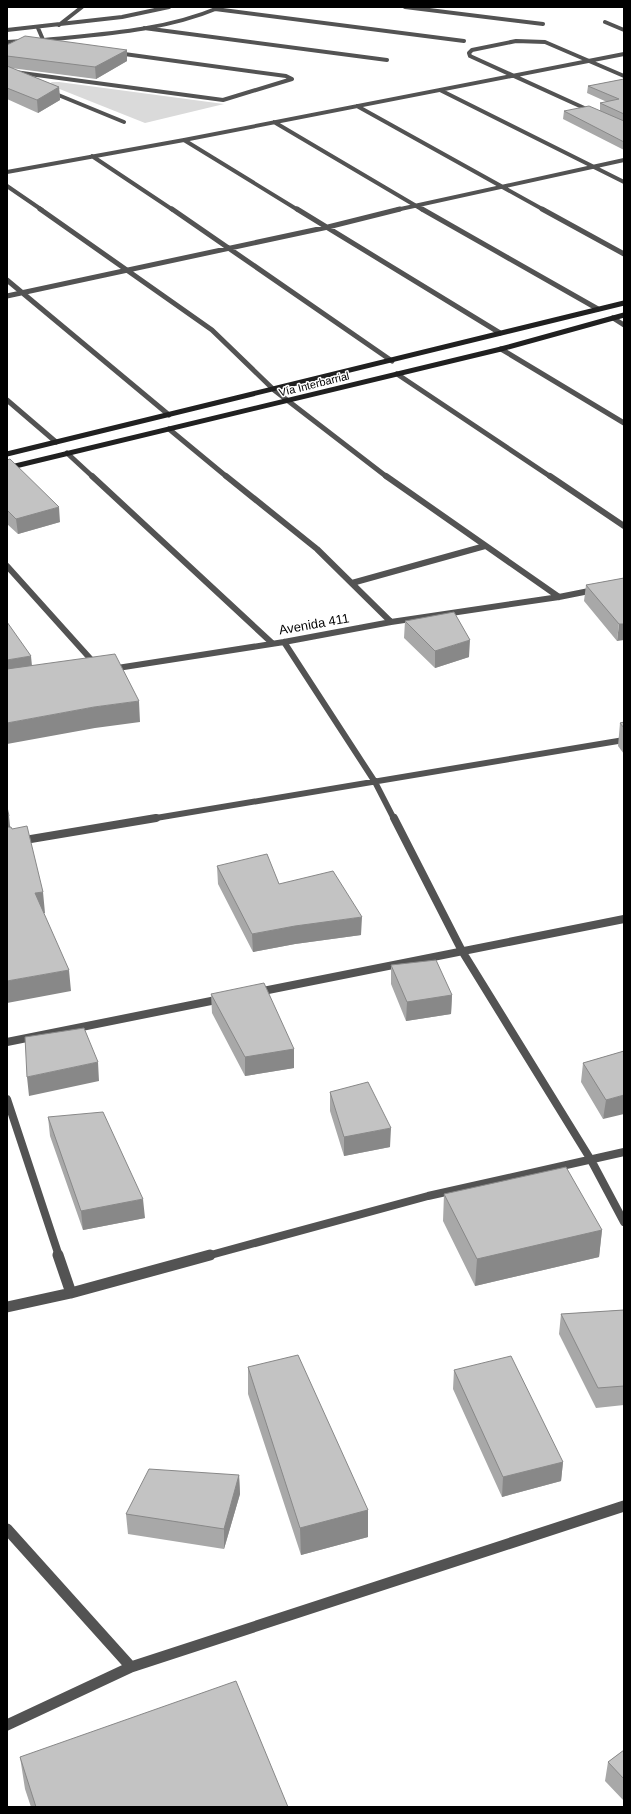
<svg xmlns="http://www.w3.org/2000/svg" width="631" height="1814" viewBox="0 0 631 1814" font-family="Arial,sans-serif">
  <rect width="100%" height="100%" fill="#fff"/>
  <path fill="#dadada" d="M 52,82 L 59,82 L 224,104 L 145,123 L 52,86 L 49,84 Z"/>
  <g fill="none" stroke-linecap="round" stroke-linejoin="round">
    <path stroke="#535353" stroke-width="4" d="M 405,7 L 543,24
      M 215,9 L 464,41
      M 605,22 L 624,30
      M 59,25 L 82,7
      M 38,28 L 44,42 L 50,44
      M 144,28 L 387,60
      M 7,30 L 122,17 L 169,7
      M 44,40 C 103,34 163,31 218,8
      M 7,42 L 24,41
      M 7,71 L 223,100 L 292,79 L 286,76 L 117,53
      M 440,90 L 624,182
      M 51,92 L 124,122
      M 357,106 L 544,210
      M 593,112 L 470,56 L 469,53 L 472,50 L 516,41 L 545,42 L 624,76
      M 274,122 L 423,210
      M 184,140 L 298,210
      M 92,156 L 173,210
      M 7,172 L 184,140 L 624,54
      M 7,186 L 42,210
      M 396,210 L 624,160"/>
    <path stroke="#535353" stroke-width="5" d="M 40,209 L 212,330 L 274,390 L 387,477
      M 172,209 L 392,361
      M 297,209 L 500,333
      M 422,209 L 598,309
      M 542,209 L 624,254
      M 7,280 L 169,415
      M 7,296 L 328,227 L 400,209
      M 613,318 L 624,325
      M 501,349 L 624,423
      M 397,374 L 551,477
      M 7,400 L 56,442
      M 169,429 L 227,477
      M 67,453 L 93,477"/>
    <path stroke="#535353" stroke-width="6" d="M 92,476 L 272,643
      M 226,476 L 317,549 L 391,622
      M 386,476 L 559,597
      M 550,476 L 624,526
      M 7,566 L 96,665
      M 352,583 L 485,546
      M 284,642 L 375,782 L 394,819
      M 111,669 L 284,642 L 391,622 L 559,597 L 594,590
      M 150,819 L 624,740"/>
    <path stroke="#535353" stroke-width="8" d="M 394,818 L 462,951 L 591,1160 L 624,1222
      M 7,843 L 156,818
      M 258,992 L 624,919
      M 7,1042 L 221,999
      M 7,1099 L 59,1256
      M 207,1256 L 428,1196 L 624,1152"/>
    <path stroke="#535353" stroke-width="11" d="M 58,1255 L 71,1293
      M 7,1307 L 71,1293 L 210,1255
      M 7,1529 L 131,1667
      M 7,1725 L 131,1667 L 624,1506"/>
    <path stroke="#202020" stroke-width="5" d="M 7,454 L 624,303
      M 7,468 L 501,349 L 624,315"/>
  </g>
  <path fill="#a8a8a8" d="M 7,45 L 127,50 L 127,61 L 96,79 L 11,68 L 59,87 L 60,100 L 38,113 L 7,99 Z
    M 624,79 L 624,150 L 563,119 L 564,111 L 600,111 L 600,103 L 607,102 L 587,93 L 588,86 Z
    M 7,460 L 60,522 L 18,534 L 7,524 Z
    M 624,578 L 617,641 L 584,601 L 586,585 Z
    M 405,621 L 469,657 L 435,668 L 404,638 Z
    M 624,722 L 624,754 L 618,746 L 620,723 Z
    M 217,866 L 279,884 L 361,935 L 295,944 L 253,952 L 218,884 Z
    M 391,965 L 452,995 L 451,1014 L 406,1021 L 391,984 Z
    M 211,994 L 294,1049 L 294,1068 L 245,1076 L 212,1013 Z
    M 624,1051 L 603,1119 L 581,1082 L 583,1063 Z
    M 330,1092 L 390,1147 L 344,1156 L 330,1111 Z
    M 48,1117 L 145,1218 L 83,1230 L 50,1136 Z
    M 444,1194 L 602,1230 L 599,1257 L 475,1286 L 443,1221 Z
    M 624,1310 L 624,1405 L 596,1408 L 559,1334 L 561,1314 Z
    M 248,1367 L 368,1510 L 368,1537 L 301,1555 L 248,1394 Z
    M 454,1370 L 563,1462 L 561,1481 L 502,1497 L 453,1389 Z
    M 239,1475 L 240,1494 L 224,1549 L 128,1534 L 126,1514 Z
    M 624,1750 L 624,1801 L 605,1781 L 608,1762 Z
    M 20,1757 L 288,1807 L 31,1807 L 25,1789 Z"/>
  <path fill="#888" d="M 127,50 L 127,61 L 96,79 L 95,67 Z
    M 59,87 L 60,100 L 38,113 L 37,100 Z
    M 59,507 L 60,522 L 18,534 L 16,519 Z
    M 619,624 L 624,624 L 624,640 L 617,641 Z
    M 470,640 L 469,657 L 435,668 L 435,651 Z
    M 31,656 L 33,676 L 7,681 L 7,660 Z
    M 139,701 L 140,722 L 95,728 L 7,744 L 7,723 L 94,707 Z
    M 7,816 L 9,816 L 11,836 L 7,838 Z
    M 43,892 L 45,913 L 37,914 L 35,893 Z
    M 362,917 L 361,935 L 295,944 L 253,952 L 252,934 L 295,926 Z
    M 69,970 L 71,991 L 7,1003 L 7,981 Z
    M 452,995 L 451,1014 L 406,1021 L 407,1002 Z
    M 294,1049 L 294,1068 L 245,1076 L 245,1057 Z
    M 98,1062 L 99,1081 L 29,1096 L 27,1077 Z
    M 624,1095 L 624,1114 L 603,1119 L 606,1100 Z
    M 391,1128 L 390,1147 L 344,1156 L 344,1137 Z
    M 143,1199 L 145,1218 L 83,1230 L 81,1211 Z
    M 602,1230 L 599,1257 L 475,1286 L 477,1259 Z
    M 563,1462 L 561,1481 L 502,1497 L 503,1477 Z
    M 239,1475 L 240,1494 L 224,1549 L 224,1529 Z
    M 368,1510 L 368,1537 L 301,1555 L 300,1528 Z"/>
  <path fill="#c3c3c3" stroke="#888" d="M 25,36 L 127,50 L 95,67 L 7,56 L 7,45 Z
    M 7,66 L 59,87 L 37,100 L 7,88 Z
    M 624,79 L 624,114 L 600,103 L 619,99 L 588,86 Z
    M 589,106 L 624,121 L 624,142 L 564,111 Z
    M 10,459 L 59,507 L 16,519 L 7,510 L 7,460 Z
    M 624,578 L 624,624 L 619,624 L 586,585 Z
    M 454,612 L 470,640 L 435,651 L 405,621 Z
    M 7,622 L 31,656 L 7,660 Z
    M 115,654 L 139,701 L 94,707 L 7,723 L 7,669 Z
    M 624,722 L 624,728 L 620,723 Z
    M 7,807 L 9,816 L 7,816 Z
    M 27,826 L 43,892 L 35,893 L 69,970 L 7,981 L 7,827 L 11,827 L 12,829 Z
    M 267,854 L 279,884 L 333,871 L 362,917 L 295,926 L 252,934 L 217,866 Z
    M 436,960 L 452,995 L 407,1002 L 391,965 Z
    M 264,983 L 294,1049 L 245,1057 L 211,994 Z
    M 84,1028 L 98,1062 L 27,1077 L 25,1037 Z
    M 624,1051 L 624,1095 L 606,1100 L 583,1063 Z
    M 368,1082 L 391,1128 L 344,1137 L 330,1092 Z
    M 103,1112 L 143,1199 L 81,1211 L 48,1117 Z
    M 566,1167 L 602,1230 L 477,1259 L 444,1194 Z
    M 624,1310 L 624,1386 L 598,1388 L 561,1314 Z
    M 298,1355 L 368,1510 L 300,1528 L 248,1367 Z
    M 511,1356 L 563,1462 L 503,1477 L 454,1370 Z
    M 149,1469 L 239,1475 L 224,1529 L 126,1514 Z
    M 236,1681 L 288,1807 L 36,1807 L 20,1757 Z
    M 624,1750 L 624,1779 L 608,1762 Z"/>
  <g text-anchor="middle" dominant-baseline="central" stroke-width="3" stroke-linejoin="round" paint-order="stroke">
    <g font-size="11" fill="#000" stroke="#fff">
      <text transform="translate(314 384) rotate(-14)">Vía Interbarrial</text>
    </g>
    <g font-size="13" fill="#000" stroke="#fff">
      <text transform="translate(314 624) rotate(-10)">Avenida 411</text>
    </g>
  </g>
  <rect width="631" height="1814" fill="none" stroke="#000000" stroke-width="16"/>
</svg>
